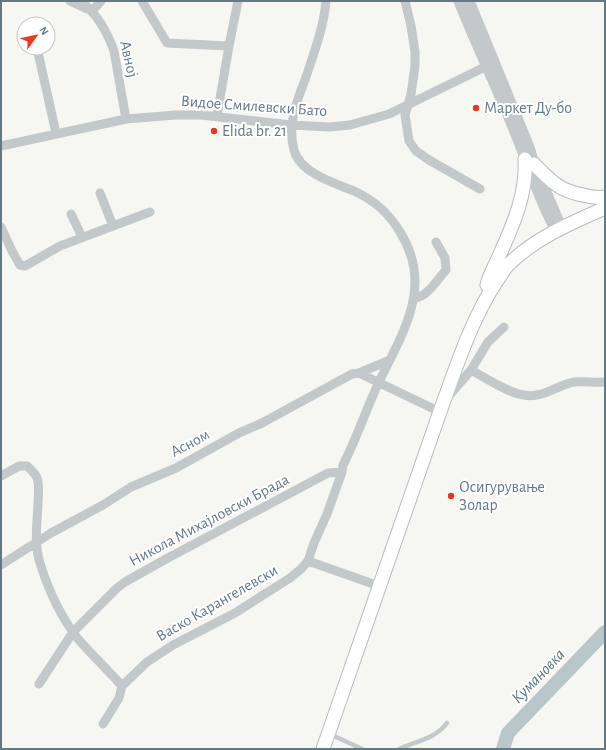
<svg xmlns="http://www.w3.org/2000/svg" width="606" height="750" viewBox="0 0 606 750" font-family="'Alegreya Sans',sans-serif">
  <rect width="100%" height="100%" fill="#f6f6f2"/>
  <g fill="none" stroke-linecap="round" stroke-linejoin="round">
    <path stroke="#b8c7c9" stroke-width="14" d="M 503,749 L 508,733 L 605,632"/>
    <g stroke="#b5bcbf" stroke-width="15">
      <path id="secondary" d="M 534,164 C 550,180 559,191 583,195 C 590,197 598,198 605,197
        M 487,285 C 489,275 496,264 500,254 C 514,223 527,193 525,159
        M 323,749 L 443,403 C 458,362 472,319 496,282 C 500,277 503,270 508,265 C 535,238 571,223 605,208"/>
    </g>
    <path stroke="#c3c8ca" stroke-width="4.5" d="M 330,734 L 362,749
      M 399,749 C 416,741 435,739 447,723"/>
    <path stroke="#c3c8ca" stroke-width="9" d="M 70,1 L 87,9
      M 81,1 C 98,15 107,31 114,51 L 126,119
      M 142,1 L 167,43 L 229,46
      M 405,1 L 411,26 L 415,52 L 415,66 L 411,94 L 405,115 L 409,141 L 416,151 L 429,160 L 480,189
      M 92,11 L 101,1
      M 37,48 L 56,133
      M 217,116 L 229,46 L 238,1
      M 1,146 L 126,119 L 176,115 L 201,115 L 291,125 L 330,127 L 350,125 L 389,114 L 493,63
      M 100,193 L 113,226
      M 71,214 L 82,237
      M 1,227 L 12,251 L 20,265 L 25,266 L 60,246 L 150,212
      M 415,298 C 427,297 437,280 446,270 L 445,258 L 436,242
      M 471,370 C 486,378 508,393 524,395 C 542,399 557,385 574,382 C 585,381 595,383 605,382
      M 359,373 L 440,412
      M 447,398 L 471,370 L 488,342 L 504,327
      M 1,476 L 19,466 L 27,466 C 31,470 35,473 37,478 C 40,485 38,497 38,505 C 37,524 34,544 40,563 C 48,589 61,617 78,639 C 92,655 108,670 122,686 L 119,698 L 103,724
      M 308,561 L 379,586
      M 1,565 L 51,533 L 103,505 L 131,487 L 176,468 L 239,433 L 262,423 L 352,374 L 359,373 L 390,360
      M 39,684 L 73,632 L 117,588 L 125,582 L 166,559 L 328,473 L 342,472 L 343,465 C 357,438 366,409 379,382 C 403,332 434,286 400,232 C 389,213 374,200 354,191 C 334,183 300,173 294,150 C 287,123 297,101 306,77 C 314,53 324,26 326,1
      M 122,686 L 147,662 L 173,645 L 235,613 L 290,578 L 301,569 L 308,561 L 314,543 L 327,514 L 342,472"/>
    <path stroke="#c3c8ca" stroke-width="11" d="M 459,1 C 477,47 499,91 517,137 C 530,168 539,201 556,230
      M 469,1 L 529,147 L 534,164 L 561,227"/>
    <use href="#secondary" stroke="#fff" stroke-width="13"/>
  </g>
  <g fill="#ed381c" stroke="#fff" stroke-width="1.5">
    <circle cx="476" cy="108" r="4"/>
    <circle cx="214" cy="131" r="4"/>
    <circle cx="451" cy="496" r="4"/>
  </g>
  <g text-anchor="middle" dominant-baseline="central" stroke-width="4" stroke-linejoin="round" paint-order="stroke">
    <g font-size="16" fill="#637a85" stroke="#fff">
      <text transform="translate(129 59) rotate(77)">Авној</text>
      <text transform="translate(254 106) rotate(4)">Видое Смилевски Бато</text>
      <text transform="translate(190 443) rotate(-28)">Асном</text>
      <text transform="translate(209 520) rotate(-28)">Никола Михајловски Брада</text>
      <text transform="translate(217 603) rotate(-30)">Васко Карангелевски</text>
    </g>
    <g font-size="16" fill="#637a85" stroke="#fff" text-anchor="start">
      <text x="484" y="108">Маркет Ду-бо</text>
      <text x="222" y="131">Elida br. 21</text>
      <text x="459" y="487">Осигурување<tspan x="459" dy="18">Золар</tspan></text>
    </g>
    <g font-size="17" font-style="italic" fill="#5a767b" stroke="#fff">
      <text transform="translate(538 676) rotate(-46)">Кумановка</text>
    </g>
  </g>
  <rect width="606" height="750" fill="none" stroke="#637a85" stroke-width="4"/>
  <g transform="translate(36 36) rotate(57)"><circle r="19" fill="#ffffff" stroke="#c1cace"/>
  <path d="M0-3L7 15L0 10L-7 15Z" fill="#ed381c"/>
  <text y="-6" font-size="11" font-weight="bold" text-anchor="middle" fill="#637a85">N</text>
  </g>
</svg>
